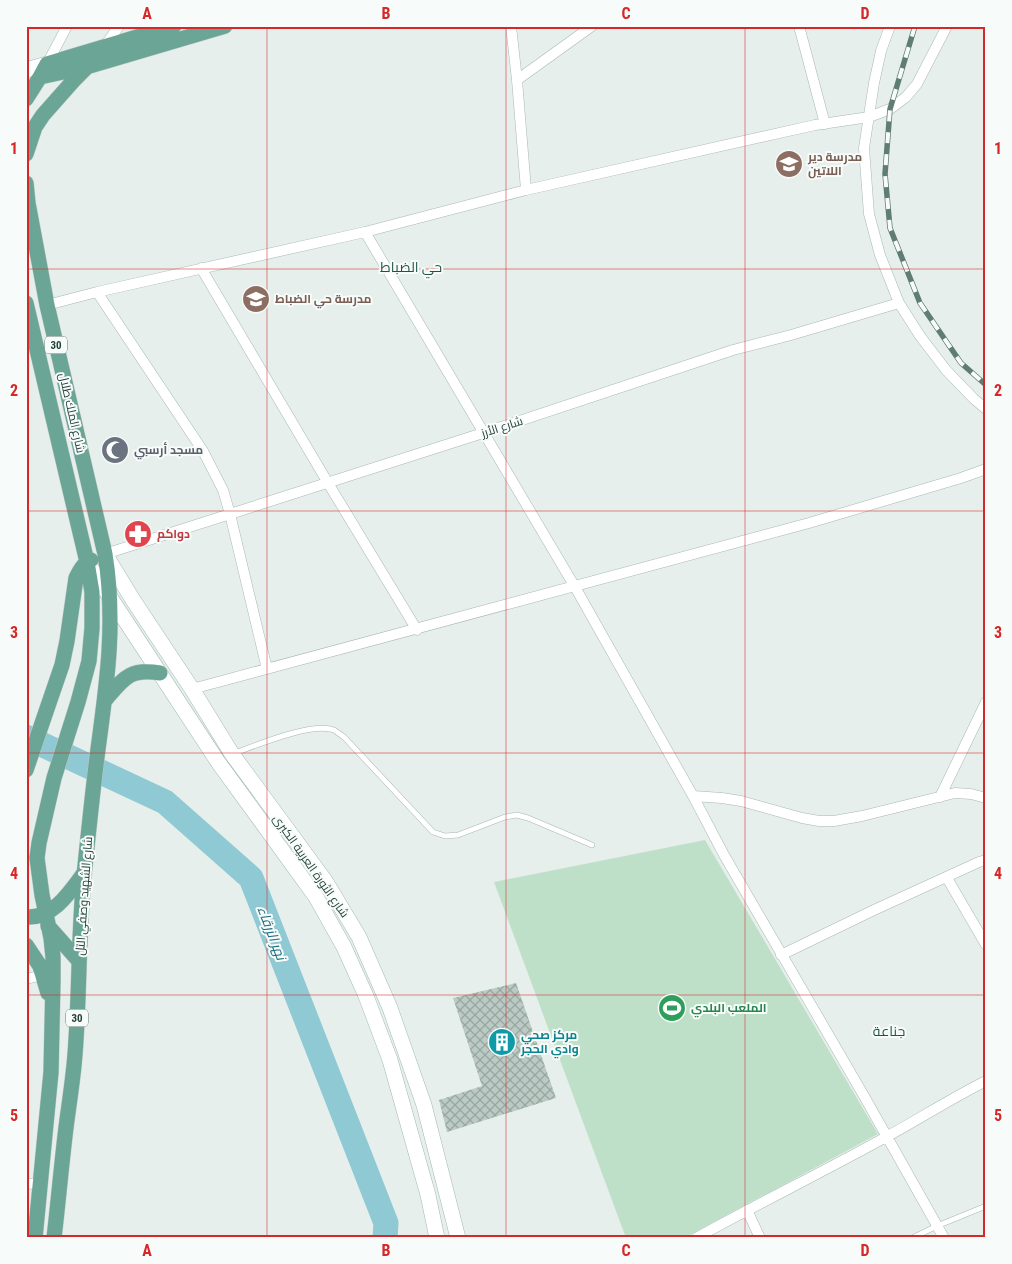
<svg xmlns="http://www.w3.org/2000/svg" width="1012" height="1264" viewBox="0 0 1012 1264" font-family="'Roboto Condensed',Cairo,sans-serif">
  <defs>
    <pattern id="building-cross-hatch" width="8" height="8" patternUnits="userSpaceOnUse" patternTransform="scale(1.25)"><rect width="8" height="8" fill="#bbcac4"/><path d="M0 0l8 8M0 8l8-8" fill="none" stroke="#98a6a0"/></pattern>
  </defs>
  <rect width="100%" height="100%" fill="#e6efeb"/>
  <path fill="#bfe0c8" d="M 705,840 L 878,1134 L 684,1238 L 626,1238 L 494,882 Z"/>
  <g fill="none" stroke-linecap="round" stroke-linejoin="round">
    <path stroke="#8ec9d4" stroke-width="25" d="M 26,737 L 165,802 L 251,878 L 386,1223 L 385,1238"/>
  </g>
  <path fill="url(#building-cross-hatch)" d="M 516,983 L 556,1098 L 447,1132 L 439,1100 L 482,1086 L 453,998 Z"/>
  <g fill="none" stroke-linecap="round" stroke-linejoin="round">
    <g stroke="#a8b8b2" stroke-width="6">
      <path id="lane" d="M 235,753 C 257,745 312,722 334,730 C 337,732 341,735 344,737 L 433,832 L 445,836 L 458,835 L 505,817 L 517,815 L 528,818 L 592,845
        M 912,1238 L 937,1226 L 986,1206"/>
    </g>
    <g stroke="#a8b8b2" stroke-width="11">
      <path id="street" d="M 511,26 L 517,80 L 526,190
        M 799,26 L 825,124
        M 890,26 L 881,51 L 874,83 L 864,148 L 869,214 L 880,255 L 899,303 L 920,336 L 946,370 L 974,399 L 986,409
        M 104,47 L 119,26
        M 47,64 L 67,26
        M 517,80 L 592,26
        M 365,232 L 575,587 L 693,796 L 724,855 L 864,1096 L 944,1238
        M 201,268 L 328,483 L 417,630
        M 97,292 L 203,451 L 223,490 L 230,514 L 267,669
        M 47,305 L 97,292 L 365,232 L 526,190 L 815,125 L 869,117 L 890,109 L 906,97 L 917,84 L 947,26
        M 105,554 L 483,433 L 733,350 L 791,335 L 899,303
        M 192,689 L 809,523 L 961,478 L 986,469
        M 693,796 L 722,798 L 741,801 L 802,818 L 819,821 L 834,821 L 862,816 L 955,793 L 971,794 L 986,798
        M 940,797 L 986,702
        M 947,878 L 986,945
        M 781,955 L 874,910 L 979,862 L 986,860
        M 26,979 L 43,975
        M 26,1184 L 40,1183
        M 747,1210 L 760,1238
        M 696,1238 C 759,1203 823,1172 886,1137 C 919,1119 952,1098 986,1081"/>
    </g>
    <g stroke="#a4bbb3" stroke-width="16">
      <path id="secondary" d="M 26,70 L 47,64
        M 105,554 L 133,600 L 192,689 L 232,754 L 326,882 L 359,937 L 390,1008 L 424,1105 L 458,1238
        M 87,562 L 218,762 L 316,897 L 344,947 L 366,996 L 390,1060 L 428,1195 L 437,1238"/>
    </g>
    <g stroke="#c2cac8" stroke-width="16">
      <path id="primary" d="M 40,77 L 86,67 L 225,26
        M 26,99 L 40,77 L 47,64 L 174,26
        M 26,154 L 35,127 L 43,115 L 74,80 L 86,68
        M 26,183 L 28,203 L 47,305 L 105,554 C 116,621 107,683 98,749 C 93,788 89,827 85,866 C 78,928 80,991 75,1054 C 73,1082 68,1109 65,1136 C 61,1170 58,1204 54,1238
        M 26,303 L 87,562 L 92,592 L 92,628 L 89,661 L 78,702 L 54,778 L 39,843 L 37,858 L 42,895 L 51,938 L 53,957 L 53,980 L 51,1072 L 35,1238
        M 106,699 C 124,678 130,668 160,673
        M 26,770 L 62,665 L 67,641 L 76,578 C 80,570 83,564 91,560
        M 26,917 C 53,919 70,892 84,873
        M 48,926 L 79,961
        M 26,945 L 40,966 L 48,993"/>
    </g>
    <use href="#lane" stroke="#fff" stroke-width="5"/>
    <use href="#street" stroke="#fff" stroke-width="10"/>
    <use href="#secondary" stroke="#fff" stroke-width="15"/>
    <use href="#primary" stroke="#6aa596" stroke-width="15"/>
    <g stroke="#5f7d75" stroke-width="5.5">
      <path id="rail" d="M 915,26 L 890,109 L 885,174 L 890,228 L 920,303 L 961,363 L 986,385"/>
    </g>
    <use href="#rail" stroke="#f7fbf9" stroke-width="4" stroke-dasharray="11" stroke-linecap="butt"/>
  </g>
  <path fill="none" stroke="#d62828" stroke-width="1" stroke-opacity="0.55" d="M 267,26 L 267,1238M 506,26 L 506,1238M 745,26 L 745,1238M 26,269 L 986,269M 26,511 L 986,511M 26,753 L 986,753M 26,995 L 986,995"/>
  <defs>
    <g id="school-disc" transform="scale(1.4375)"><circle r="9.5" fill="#8d6e63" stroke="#f7fbf9"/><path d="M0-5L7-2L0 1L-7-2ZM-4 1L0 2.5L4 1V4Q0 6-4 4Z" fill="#fff"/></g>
    <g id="mosque-disc" transform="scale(1.4375)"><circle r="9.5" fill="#6b7280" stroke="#f7fbf9"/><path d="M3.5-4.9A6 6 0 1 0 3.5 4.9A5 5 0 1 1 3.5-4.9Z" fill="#fff"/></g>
    <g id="pharmacy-disc" transform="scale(1.4375)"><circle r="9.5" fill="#e0444e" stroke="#f7fbf9"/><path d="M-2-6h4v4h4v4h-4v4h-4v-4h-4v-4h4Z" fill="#fff"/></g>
    <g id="stadium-disc" transform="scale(1.4375)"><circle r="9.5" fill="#2e9e5b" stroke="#f7fbf9"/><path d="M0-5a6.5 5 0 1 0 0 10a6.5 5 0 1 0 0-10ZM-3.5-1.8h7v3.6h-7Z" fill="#fff"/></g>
    <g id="building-disc" transform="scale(1.4375)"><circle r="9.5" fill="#0f9aa8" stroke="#f7fbf9"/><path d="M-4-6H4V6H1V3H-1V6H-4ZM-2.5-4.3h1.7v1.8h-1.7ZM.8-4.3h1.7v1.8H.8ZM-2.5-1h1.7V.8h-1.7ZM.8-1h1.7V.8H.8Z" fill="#fff"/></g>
  </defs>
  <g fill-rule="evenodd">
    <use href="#school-disc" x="789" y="164"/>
    <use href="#school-disc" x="256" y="299"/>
    <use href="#mosque-disc" x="115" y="450"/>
    <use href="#pharmacy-disc" x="138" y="534"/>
    <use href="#stadium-disc" x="672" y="1008"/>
    <use href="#building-disc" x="502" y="1042"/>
  </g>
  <g text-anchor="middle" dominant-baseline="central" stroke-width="4" stroke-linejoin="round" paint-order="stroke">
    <g fill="#f7fbf9" stroke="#637a73" stroke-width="1">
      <rect x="45" y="336.5" width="22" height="17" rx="4"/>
      <rect x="66" y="1009.5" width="22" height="17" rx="4"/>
    </g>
    <g font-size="11" font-weight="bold" fill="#24423a">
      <text x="56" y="345">30</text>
      <text x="77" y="1018">30</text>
    </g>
    <g font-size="12" font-weight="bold" fill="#785e54" stroke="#f7fbf9" text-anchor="start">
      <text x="808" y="157">مدرسة دير<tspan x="808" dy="14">اللاتين</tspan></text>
      <text x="275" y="299">مدرسة حي الضباط</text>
    </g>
    <g font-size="12" fill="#24423a" stroke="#f7fbf9">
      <text transform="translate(72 413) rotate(77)">شارع الملك طلال</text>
      <text transform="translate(502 427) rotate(-18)">شارع الأرز</text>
      <text transform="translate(311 866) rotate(55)">شارع الثورة العربية الكبرى</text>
      <text transform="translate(84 896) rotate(-86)">شارع الشهيد وصفي التل</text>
    </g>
    <g font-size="12" font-weight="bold" fill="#5b616d" stroke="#f7fbf9" text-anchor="start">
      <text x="134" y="450">مسجد أرسبي</text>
    </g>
    <g font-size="12" font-weight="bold" fill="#be3a42" stroke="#f7fbf9" text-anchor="start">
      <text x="157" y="534">دواكم</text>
    </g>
    <g font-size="12" font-weight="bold" fill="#27864d" stroke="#f7fbf9" text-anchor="start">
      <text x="691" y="1008">الملعب البلدي</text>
    </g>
    <g font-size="12" font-weight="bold" fill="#0d838f" stroke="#f7fbf9" text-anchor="start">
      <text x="521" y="1035">مركز صحي<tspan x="521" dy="14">وادي الحجر</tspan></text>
    </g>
    <g font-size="14" fill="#1f5548" stroke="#f7fbf9">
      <text x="411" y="267">حي الضباط</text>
      <text x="889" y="1031">جناعة</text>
    </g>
    <g font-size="14" font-style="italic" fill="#1c6f80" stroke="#f7fbf9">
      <text transform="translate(272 933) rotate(69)">نهر الزرقاء</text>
    </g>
  </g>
  <rect width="1012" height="1264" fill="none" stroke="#f7fbf9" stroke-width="55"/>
  <rect x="28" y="28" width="956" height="1208" fill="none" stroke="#d62828" stroke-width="2"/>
  <g font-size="16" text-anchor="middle" font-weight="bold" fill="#d62828">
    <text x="147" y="19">A</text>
    <text x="386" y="19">B</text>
    <text x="626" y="19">C</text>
    <text x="865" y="19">D</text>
    <text x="14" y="154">1</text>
    <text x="998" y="154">1</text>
    <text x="14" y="396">2</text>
    <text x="998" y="396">2</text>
    <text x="14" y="638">3</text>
    <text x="998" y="638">3</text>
    <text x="14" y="879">4</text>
    <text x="998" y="879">4</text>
    <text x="14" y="1121">5</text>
    <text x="998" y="1121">5</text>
    <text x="147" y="1256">A</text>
    <text x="386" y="1256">B</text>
    <text x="626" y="1256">C</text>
    <text x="865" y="1256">D</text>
  </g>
</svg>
